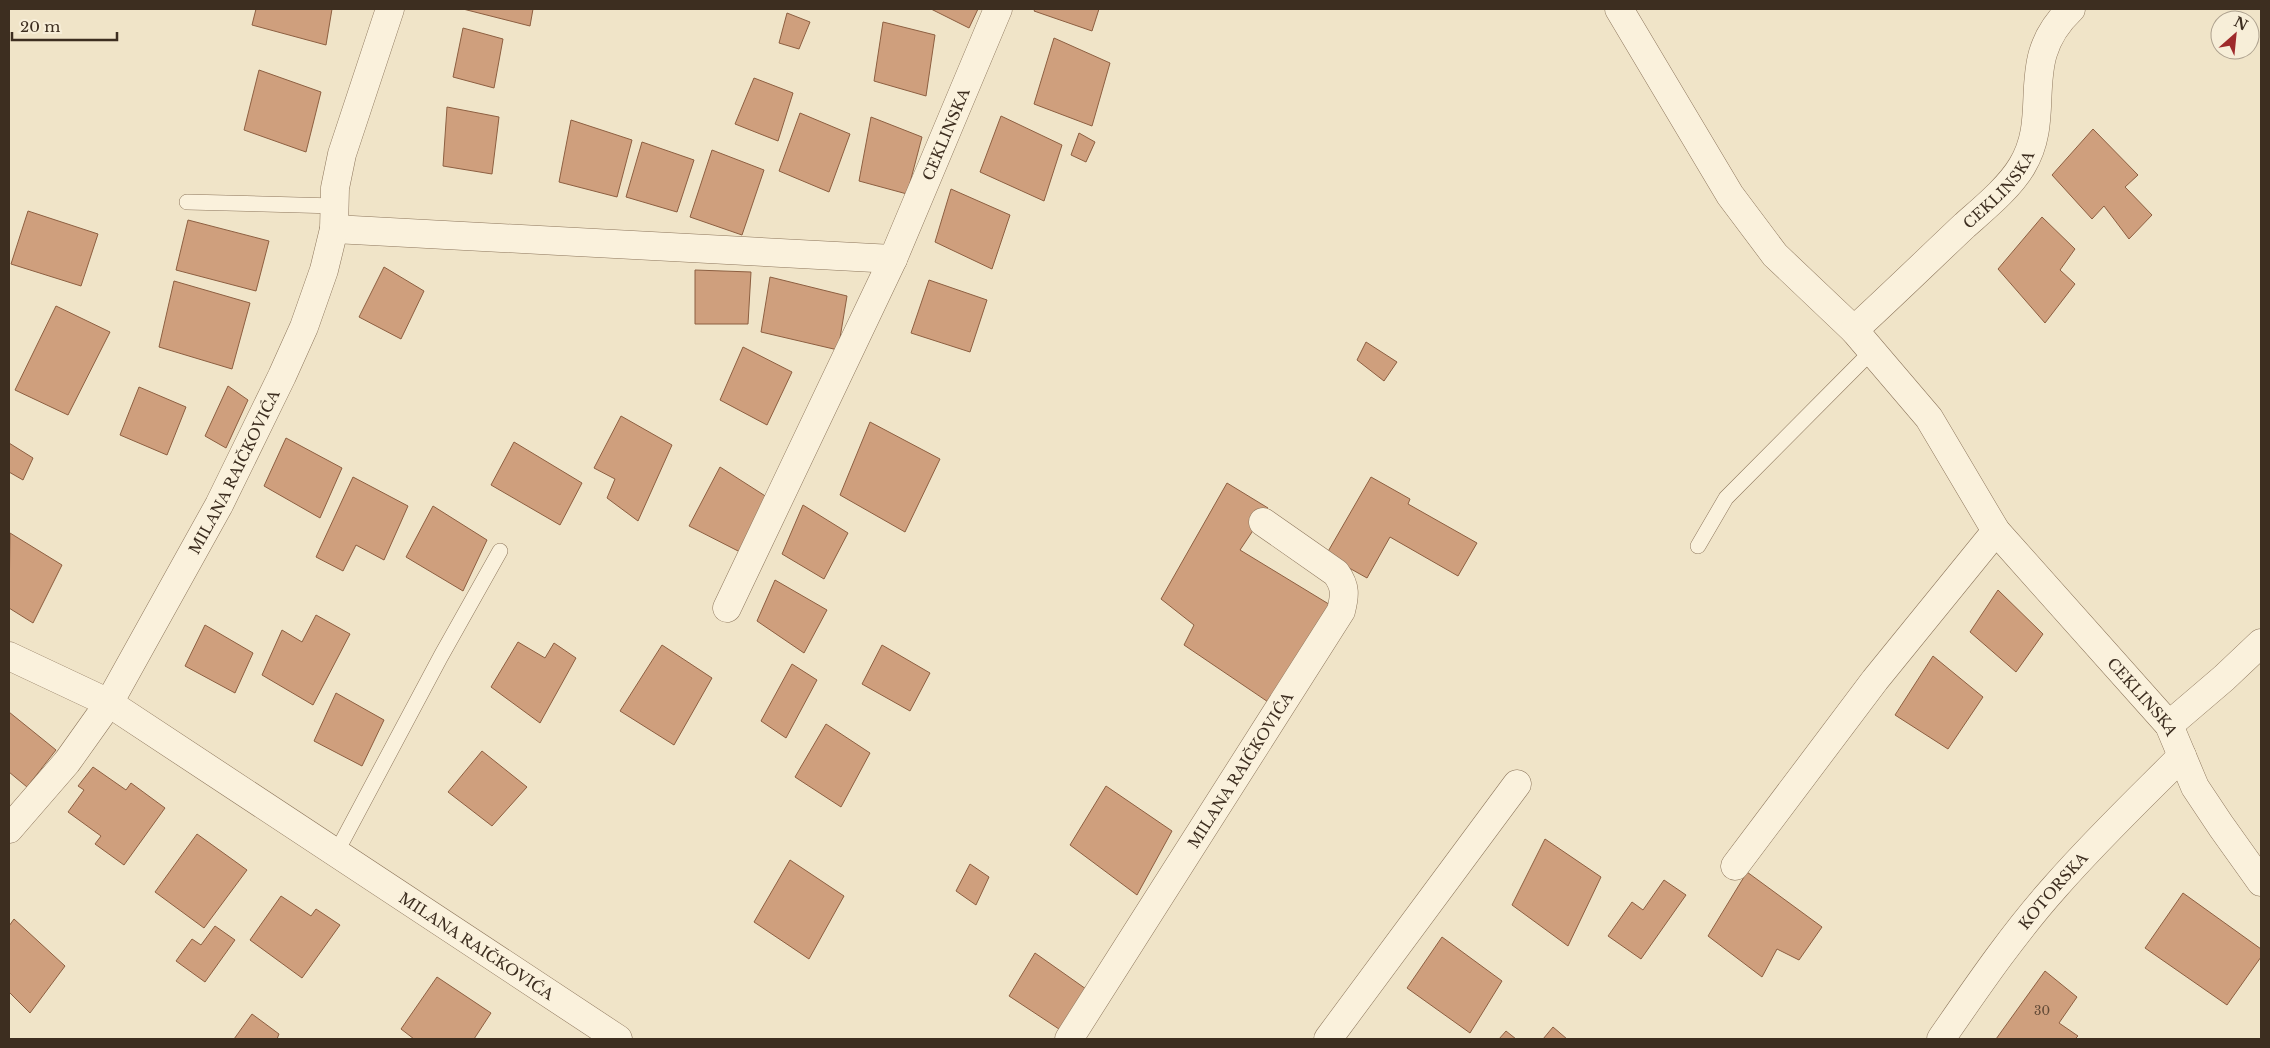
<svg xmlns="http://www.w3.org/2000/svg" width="2270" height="1048" viewBox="0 0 2270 1048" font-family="'Libre Baskerville',serif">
  <rect width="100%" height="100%" fill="#f0e4c8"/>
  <path fill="#cf9f7d" stroke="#8d5f41" d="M 256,9 L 332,9 L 326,45 L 252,25 Z
    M 463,9 L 533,9 L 530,26 Z
    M 931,9 L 978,9 L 969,28 Z
    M 1035,9 L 1099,9 L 1092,31 L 1034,11 Z
    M 787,13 L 810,22 L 799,49 L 779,43 Z
    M 883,22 L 935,35 L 926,96 L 874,81 Z
    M 463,28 L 503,39 L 494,88 L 453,77 Z
    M 1054,38 L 1110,63 L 1092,126 L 1034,104 Z
    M 259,70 L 321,92 L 306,152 L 244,130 Z
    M 754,78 L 793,93 L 778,141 L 735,124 Z
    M 447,107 L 499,117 L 492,174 L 443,166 Z
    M 800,113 L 850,134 L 829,192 L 779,171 Z
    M 1001,116 L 1062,145 L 1044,201 L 980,172 Z
    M 871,117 L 922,137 L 907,194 L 859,181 Z
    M 571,120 L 632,140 L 617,197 L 559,182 Z
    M 2093,129 L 2138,175 L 2125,187 L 2152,215 L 2129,239 L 2104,206 L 2092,219 L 2052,175 Z
    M 1079,133 L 1095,142 L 1086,162 L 1071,155 Z
    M 642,142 L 694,160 L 677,212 L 626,197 Z
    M 712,150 L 764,170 L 742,235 L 690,217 Z
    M 951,189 L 1010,215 L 992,269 L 935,242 Z
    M 28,211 L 98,234 L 81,286 L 11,264 Z
    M 2042,217 L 2075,249 L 2060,270 L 2075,284 L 2045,323 L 1998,269 Z
    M 188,220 L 269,241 L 256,291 L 176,270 Z
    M 384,267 L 424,291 L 401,339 L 359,317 Z
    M 695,270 L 751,272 L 748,324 L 695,324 Z
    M 770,277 L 847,296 L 838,350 L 761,332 Z
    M 929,280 L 987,300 L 970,352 L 911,333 Z
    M 174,281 L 250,303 L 232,369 L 159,347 Z
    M 56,306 L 110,332 L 68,415 L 15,390 Z
    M 1366,342 L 1397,362 L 1384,381 L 1357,360 Z
    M 743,347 L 792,372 L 767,425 L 720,400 Z
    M 228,386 L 248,400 L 226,448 L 205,436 Z
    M 139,387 L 186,407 L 167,455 L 120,435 Z
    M 621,416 L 672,445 L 638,521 L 607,498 L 615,479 L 594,468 Z
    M 870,422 L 940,459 L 905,532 L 840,495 Z
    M 286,438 L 342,468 L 320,518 L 264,486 Z
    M 514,442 L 582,483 L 560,525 L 491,485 Z
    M 9,443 L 33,458 L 23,480 L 9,472 Z
    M 720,467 L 770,499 L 744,554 L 689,526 Z
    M 353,477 L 408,506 L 384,560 L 356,545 L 343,571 L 316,557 Z
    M 1371,477 L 1410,499 L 1408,504 L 1477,543 L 1458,576 L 1390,537 L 1367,578 L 1326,555 Z
    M 1227,483 L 1268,508 L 1240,550 L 1332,606 L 1277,708 L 1184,645 L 1194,625 L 1161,599 Z
    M 803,505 L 848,533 L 824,579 L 782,554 Z
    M 433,506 L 487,540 L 463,591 L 406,557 Z
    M 10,533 L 62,565 L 33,623 L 9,608 Z
    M 775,580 L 827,610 L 804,653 L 757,621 Z
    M 1998,590 L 2043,634 L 2016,672 L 1970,632 Z
    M 316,615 L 350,634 L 313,705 L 262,675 L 282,630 L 302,642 Z
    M 205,625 L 253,653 L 235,693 L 185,666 Z
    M 518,642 L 545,658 L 554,643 L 576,658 L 540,723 L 491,687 Z
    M 662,645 L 712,678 L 674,745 L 620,711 Z
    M 882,645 L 930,673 L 910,711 L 862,684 Z
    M 1933,656 L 1983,697 L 1948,749 L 1895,715 Z
    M 792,664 L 817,680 L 786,738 L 761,721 Z
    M 336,693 L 384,720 L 362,766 L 314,741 Z
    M 9,712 L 56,750 L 27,787 L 9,772 Z
    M 826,724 L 870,753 L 841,807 L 795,777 Z
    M 482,751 L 527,787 L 492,826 L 448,792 Z
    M 93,767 L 126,790 L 131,783 L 165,808 L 124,865 L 95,844 L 101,836 L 68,812 L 84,790 L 78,786 Z
    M 1106,786 L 1172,831 L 1137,895 L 1070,845 Z
    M 197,834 L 247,870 L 204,928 L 155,892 Z
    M 1545,839 L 1601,877 L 1568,946 L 1512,905 Z
    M 790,860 L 844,896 L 809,959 L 754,922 Z
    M 970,864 L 989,877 L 976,905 L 956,891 Z
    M 1747,872 L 1822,927 L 1799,960 L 1777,949 L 1762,977 L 1708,936 Z
    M 1664,880 L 1686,895 L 1641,959 L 1608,936 L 1632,902 L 1643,910 Z
    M 2183,893 L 2261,949 L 2261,957 L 2227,1005 L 2145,948 Z
    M 281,896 L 311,916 L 316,909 L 340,925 L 302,978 L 250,940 Z
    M 14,919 L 65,966 L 30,1013 L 9,992 L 9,926 Z
    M 215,926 L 235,940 L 205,982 L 176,961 L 192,939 L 201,945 Z
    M 1442,937 L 1502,981 L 1470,1033 L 1407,988 Z
    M 1035,953 L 1086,989 L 1062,1031 L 1009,996 Z
    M 2045,971 L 2077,997 L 2059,1023 L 2078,1036 L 2075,1039 L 1996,1039 Z
    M 437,977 L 491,1013 L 474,1039 L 414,1039 L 401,1029 Z
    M 252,1014 L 279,1034 L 277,1039 L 234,1039 Z
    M 1553,1027 L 1567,1039 L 1543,1039 Z
    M 1506,1031 L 1516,1039 L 1499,1039 Z"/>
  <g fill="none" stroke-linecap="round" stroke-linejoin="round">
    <g stroke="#8d765c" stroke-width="16">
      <path id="lane" d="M 187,202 L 335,206
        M 1698,546 L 1726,498 L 1872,351
        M 335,855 L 441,656 L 500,551"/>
    </g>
    <g stroke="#8d765c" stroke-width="29">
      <g id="street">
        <path id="s1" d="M 1619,9 L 1730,195 L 1775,255 L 1854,330 L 1929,418 L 1996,531 L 2169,725 L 2195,787 L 2221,826 L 2261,882"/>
        <path d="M 334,229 L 893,259"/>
        <path id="s2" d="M 1854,330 C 1891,296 1927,261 1964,226 C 1983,209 2009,188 2022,166 C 2054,113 2016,61 2071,9"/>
        <path id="s3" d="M 727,608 L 893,259 L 998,9"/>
        <path id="s4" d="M 9,656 L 109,703 L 618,1039"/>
        <path d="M 2169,725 L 2224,678 L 2261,643"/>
        <path id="s5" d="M 9,829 L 67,762 L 109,703 L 219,505 L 282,376 L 304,327 L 324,270 L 334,229 L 335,188 L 342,154 L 390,9"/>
        <path d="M 1735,866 L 1875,680 L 1996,531"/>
        <path id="s6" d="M 1069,1039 L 1341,611 C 1345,595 1346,587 1336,573 L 1263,522"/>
        <path d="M 1328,1039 L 1517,784"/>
        <path id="s7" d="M 1941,1039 C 1977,987 2013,934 2055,887 C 2095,841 2139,799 2182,756"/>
      </g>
    </g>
    <use href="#lane" stroke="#faf1dc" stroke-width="15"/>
    <use href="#street" stroke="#faf1dc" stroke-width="28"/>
  </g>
  <g text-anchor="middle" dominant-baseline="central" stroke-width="4" stroke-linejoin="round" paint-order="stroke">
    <g font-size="12" fill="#624a37">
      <text x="2042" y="1010">30</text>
    </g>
    <g font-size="15" fill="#3d2e20" stroke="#f7eed8">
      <text stroke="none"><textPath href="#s3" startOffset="522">CEKLINSKA</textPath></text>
      <text stroke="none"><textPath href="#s2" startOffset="202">CEKLINSKA</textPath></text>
      <text stroke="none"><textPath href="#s5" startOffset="424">MILANA RAIČKOVIĆA</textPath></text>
      <text stroke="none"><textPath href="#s1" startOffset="869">CEKLINSKA</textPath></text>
      <text stroke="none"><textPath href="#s6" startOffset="319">MILANA RAIČKOVIĆA</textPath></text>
      <text stroke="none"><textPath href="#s7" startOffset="186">KOTORSKA</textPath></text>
      <text stroke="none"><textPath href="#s4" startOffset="551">MILANA RAIČKOVIĆA</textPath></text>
    </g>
  </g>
  <rect width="2270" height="1048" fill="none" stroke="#3d2e20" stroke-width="20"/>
  <g transform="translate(2235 35) rotate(27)"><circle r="24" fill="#f7eed8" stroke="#ada18e"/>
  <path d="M0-4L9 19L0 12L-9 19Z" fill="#9e2a2b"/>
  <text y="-8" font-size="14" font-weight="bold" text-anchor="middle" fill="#3d2e20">N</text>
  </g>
  <path d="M12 32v8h105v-8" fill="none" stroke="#3d2e20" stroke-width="2.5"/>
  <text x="20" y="32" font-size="15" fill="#3d2e20" stroke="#f7eed8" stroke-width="4" paint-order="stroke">20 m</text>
</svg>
